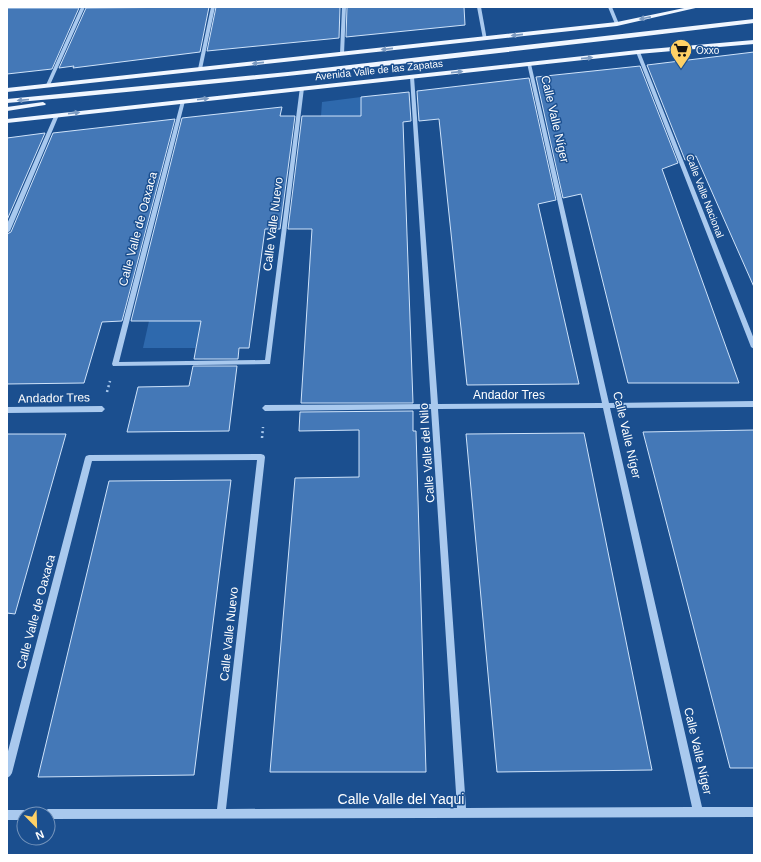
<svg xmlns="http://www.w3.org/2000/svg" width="761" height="862" viewBox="0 0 761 862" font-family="Arial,sans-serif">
  <rect width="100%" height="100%" fill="#1b4f8f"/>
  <path fill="#2e69ad" d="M 361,97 L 361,116 L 321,116 L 322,102 Z
    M 149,321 L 201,321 L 196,348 L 143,348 Z"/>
  <path fill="#4478b7" stroke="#cfe3fa" d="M 209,7 L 200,52 L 73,68 L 74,66 L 59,68 L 86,8 Z
    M 216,7 L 340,7 L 339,38 L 207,51 Z
    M 347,7 L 464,7 L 465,25 L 346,37 Z
    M 7,8 L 79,8 L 52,69 L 7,74 Z
    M 754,52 L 754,287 L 696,156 L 685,160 L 647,65 Z
    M 640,66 L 678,163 L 662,169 L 739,383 L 628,383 L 581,194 L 563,198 L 536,77 Z
    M 529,78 L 556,200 L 538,204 L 579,384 L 467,385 L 439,119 L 419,121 L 417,91 Z
    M 409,92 L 411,121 L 403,122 L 413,403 L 301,403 L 312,229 L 288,229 L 302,116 L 361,116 L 361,97 Z
    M 282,107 L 280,116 L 295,116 L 280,229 L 265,229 L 249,348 L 239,348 L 238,359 L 194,359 L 201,321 L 131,321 L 182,118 Z
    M 175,119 L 122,321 L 102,322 L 84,383 L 7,384 L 7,234 L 11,232 L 53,133 Z
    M 45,133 L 7,220 L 7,138 Z
    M 193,366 L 237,366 L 229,431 L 127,432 L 138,387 L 189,386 Z
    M 413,411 L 413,431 L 416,431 L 426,772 L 270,772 L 295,478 L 359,477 L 359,430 L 299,431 L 300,412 Z
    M 754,430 L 754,768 L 730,768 L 643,432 Z
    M 584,433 L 652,770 L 497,772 L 466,434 Z
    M 7,434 L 66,434 L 15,614 L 7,613 Z
    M 231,480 L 194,775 L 38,777 L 109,481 Z"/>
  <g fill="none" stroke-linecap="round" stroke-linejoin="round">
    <path stroke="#a9c9ee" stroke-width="2.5" stroke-dasharray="2 3" stroke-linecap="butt" d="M 107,392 L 110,381
      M 262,438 L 263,427"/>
    <path fill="#a9c9ee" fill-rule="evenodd" d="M 81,7 L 85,7 L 50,85 L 46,86 L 46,85 Z
      M 211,7 L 215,7 L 202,69 L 200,70 L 198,69 Z
      M 342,7 L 346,7 L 344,54 L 342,55 L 340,54 Z
      M 477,7 L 481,7 L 487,40 L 483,39 Z
      M 608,7 L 612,7 L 619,24 L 619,25 L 615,24 Z
      M 636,51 L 640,52 L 754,339 L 754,349 L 751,347 L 636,52 Z
      M 527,63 L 531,64 L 609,403 L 754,401 L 754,407 L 610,408 L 702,807 L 754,807 L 754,817 L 48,819 L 48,814 L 43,814 L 45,811 L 48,809 L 217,809 L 257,460 L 92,461 L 12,773 L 10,776 L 7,778 L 7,755 L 85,458 L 86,456 L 89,455 L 261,454 L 264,455 L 265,457 L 226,809 L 457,808 L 431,409 L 265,411 L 262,408 L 265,405 L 431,404 L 410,77 L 412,76 L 414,77 L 438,404 L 602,403 ZM 603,408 L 692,807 L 466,808 L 438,409 Z
      M 300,87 L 304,88 L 270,364 L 113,366 L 112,364 L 181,101 L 183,100 L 185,101 L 119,362 L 265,360 Z
      M 55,114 L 59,115 L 10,231 L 7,233 L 7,224 Z
      M 102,406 L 105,409 L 102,412 L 7,413 L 7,407 Z
      M 7,810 L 24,810 L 27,812 L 28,814 L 24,814 L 24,820 L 7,820 Z"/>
    <path fill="#f0f6ff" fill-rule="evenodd" d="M 689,7 L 700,7 L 617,26 L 7,92 L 7,88 L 617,22 Z
      M 754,19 L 754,23 C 505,53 257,81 7,103 L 7,99 L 288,72 Z
      M 754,40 L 754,44 L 638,54 L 7,123 L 7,119 L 638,50 Z
      M 43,102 L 46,104 L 45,105 L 7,111 L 7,107 Z"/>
  </g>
  <defs><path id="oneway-solid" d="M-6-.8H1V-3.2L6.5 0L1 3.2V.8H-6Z"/></defs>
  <g fill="#7b9ac1">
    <use href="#oneway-solid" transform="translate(645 18) rotate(169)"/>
    <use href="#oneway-solid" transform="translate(517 35) rotate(174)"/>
    <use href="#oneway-solid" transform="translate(387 49) rotate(174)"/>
    <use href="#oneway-solid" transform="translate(587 58) rotate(-6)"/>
    <use href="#oneway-solid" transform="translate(258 63) rotate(174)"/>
    <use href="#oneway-solid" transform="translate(457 72) rotate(-6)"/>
    <use href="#oneway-solid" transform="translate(203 99) rotate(-6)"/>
    <use href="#oneway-solid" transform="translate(23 100) rotate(175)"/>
    <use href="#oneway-solid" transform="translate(74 113) rotate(-6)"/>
  </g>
  <defs>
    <g id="supermarket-pin" transform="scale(1.15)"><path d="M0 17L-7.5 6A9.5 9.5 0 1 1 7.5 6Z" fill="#ffd166" stroke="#1b4f8f"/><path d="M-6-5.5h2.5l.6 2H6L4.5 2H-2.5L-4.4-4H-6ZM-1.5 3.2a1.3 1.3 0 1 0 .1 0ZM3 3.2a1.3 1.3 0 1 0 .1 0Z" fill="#111"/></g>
  </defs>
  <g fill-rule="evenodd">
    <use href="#supermarket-pin" x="681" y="50"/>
  </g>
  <g text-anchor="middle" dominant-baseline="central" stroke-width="3" stroke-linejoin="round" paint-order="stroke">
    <g font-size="10" fill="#fff" stroke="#1b4f8f" text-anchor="start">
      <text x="696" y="50">Oxxo</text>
    </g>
    <g font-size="10" fill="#fff" stroke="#1b4f8f">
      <text transform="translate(379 70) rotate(-6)">Avenida Valle de las Zapatas</text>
      <text transform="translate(705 196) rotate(69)">Calle Valle Nacional</text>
    </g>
    <g font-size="12" fill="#fff" stroke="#1b4f8f">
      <text transform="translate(555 119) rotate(77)">Calle Valle Níger</text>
      <text transform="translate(273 224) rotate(-83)">Calle Valle Nuevo</text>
      <text transform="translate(138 229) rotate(-75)">Calle Valle de Oaxaca</text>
      <text x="509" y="395">Andador Tres</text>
      <text transform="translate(54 398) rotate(-1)">Andador Tres</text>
      <text transform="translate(627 435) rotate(77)">Calle Valle Níger</text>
      <text transform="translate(427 453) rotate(-94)">Calle Valle del Nilo</text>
      <text transform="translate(36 612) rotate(-75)">Calle Valle de Oaxaca</text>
      <text transform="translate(229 634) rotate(-84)">Calle Valle Nuevo</text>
      <text transform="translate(698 751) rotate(77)">Calle Valle Níger</text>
    </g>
    <g font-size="14" fill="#fff" stroke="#1b4f8f">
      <text x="401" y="799">Calle Valle del Yaqui</text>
    </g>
  </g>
  <rect width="761" height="862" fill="none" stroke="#ffffff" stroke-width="16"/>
  <g transform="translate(36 826) rotate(157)"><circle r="19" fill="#1b4f8f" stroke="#7695bc"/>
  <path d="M0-3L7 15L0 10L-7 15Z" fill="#ffd166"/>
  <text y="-6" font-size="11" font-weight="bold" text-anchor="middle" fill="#ffffff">N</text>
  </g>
</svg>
